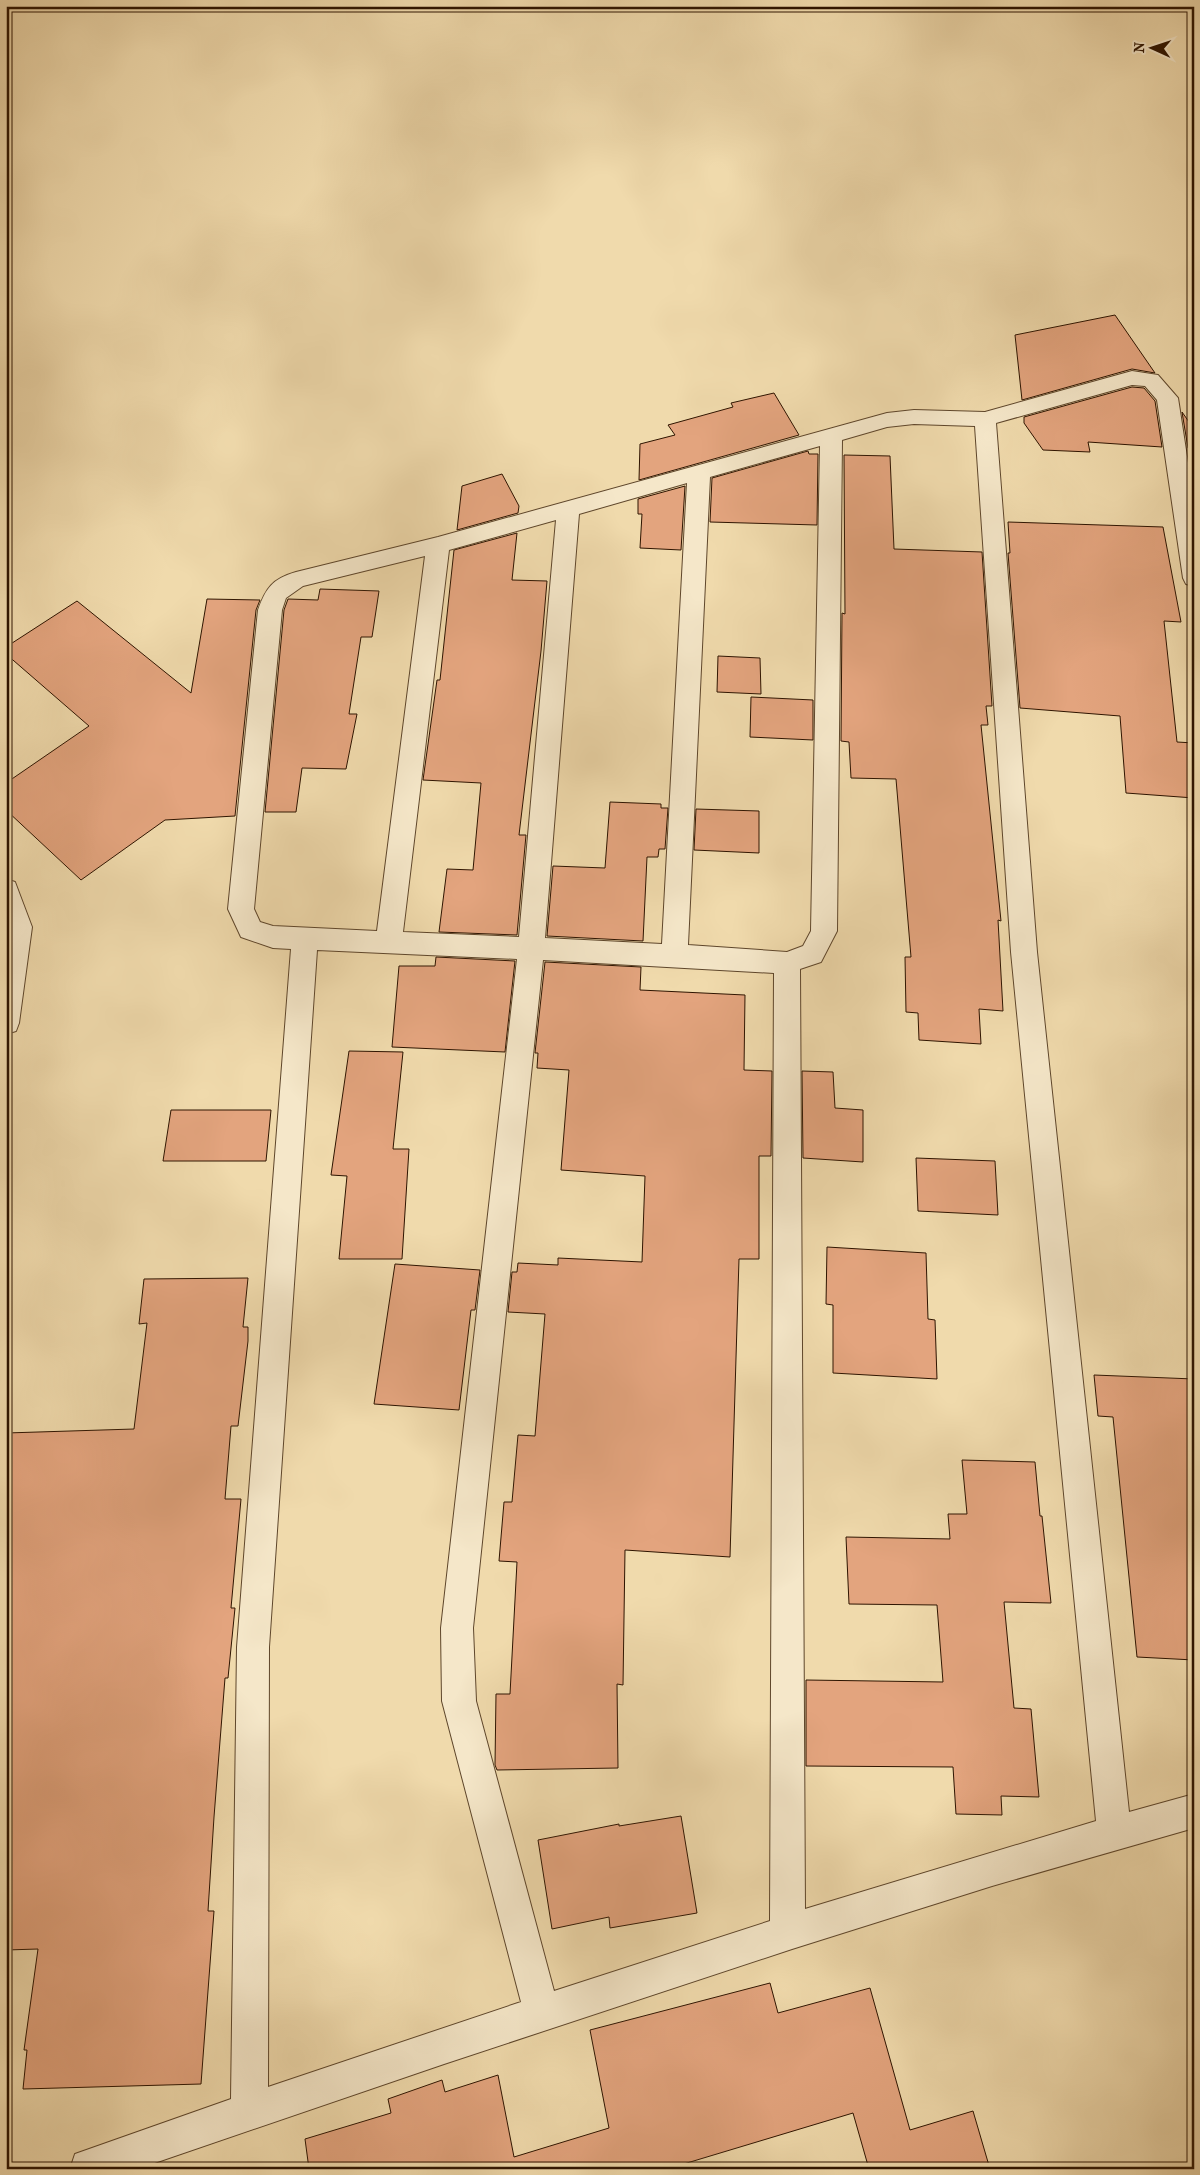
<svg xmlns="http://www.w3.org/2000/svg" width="1200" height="2175" viewBox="0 0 1200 2175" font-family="'IM FELL French Canon',serif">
  <rect width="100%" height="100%" fill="#f0daac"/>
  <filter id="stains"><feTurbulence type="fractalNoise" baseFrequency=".004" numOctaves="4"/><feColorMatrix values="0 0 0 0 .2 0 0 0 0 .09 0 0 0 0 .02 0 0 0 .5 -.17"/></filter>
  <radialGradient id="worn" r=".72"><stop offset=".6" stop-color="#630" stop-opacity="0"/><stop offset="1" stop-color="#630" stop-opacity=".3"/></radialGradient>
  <path fill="#e3a47e" stroke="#2e1400" d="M 1115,315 L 1155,373 L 1132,369 L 1022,400 L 1015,335 Z
    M 1132,387 L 1144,388 L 1155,401 L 1162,447 L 1088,442 L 1090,452 L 1043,450 L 1024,423 L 1024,417 Z
    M 774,393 L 799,435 L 639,480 L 640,444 L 675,435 L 668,425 L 733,407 L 731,403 Z
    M 1182,412 L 1194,429 L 1194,449 L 1188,448 Z
    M 808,451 L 809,454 L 818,454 L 817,525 L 710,522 L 712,478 Z
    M 844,455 L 890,456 L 894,549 L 982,552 L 992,706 L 986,706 L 988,725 L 981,725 L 1001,921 L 998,920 L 1003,1011 L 979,1009 L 981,1044 L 919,1040 L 918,1013 L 906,1012 L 905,957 L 911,957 L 896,779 L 851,778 L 849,742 L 841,741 L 842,613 L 845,614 Z
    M 502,474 L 519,506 L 518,513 L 457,530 L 462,486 Z
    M 685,486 L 681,550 L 640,548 L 642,514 L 638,514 L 638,499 Z
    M 1008,522 L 1163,527 L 1181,622 L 1164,621 L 1177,742 L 1194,743 L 1194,798 L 1126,793 L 1120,716 L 1020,708 L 1008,553 L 1010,553 Z
    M 517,533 L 512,580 L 547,581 L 541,651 L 519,835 L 526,835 L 517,935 L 439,932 L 447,869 L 473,870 L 481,783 L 423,780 L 437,680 L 440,680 L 454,550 Z
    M 320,589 L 379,591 L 372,637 L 361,637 L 349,714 L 357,714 L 346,769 L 302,768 L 296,812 L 265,812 L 284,610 L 288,599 L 318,600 Z
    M 207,599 L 260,600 L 256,610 L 235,816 L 165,820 L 81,880 L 6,810 L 6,783 L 89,726 L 6,654 L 6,647 L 77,601 L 191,693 Z
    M 718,656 L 760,658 L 761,694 L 717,692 Z
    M 751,697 L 813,700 L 813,740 L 750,737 Z
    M 610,802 L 661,804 L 661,808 L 668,808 L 665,849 L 659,849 L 658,857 L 647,857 L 643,941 L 547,936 L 553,866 L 605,868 Z
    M 696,809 L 759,811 L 759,853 L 694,850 Z
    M 436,957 L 515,961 L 505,1052 L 392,1047 L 399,966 L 435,966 Z
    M 545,962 L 641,967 L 640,990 L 745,995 L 744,1070 L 772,1071 L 771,1156 L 759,1156 L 759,1259 L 739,1259 L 730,1557 L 625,1550 L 623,1685 L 617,1684 L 618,1768 L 497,1770 L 495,1765 L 496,1694 L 510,1694 L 517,1562 L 499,1561 L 504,1502 L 512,1502 L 518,1435 L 535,1436 L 545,1314 L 508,1312 L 512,1272 L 517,1272 L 518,1263 L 558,1265 L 558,1258 L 642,1262 L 645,1176 L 561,1170 L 569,1070 L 537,1068 L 538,1053 L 535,1053 Z
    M 349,1051 L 403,1052 L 393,1149 L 409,1149 L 402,1259 L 339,1259 L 347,1176 L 331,1175 Z
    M 802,1071 L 833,1072 L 835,1108 L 863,1110 L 863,1162 L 803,1158 Z
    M 171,1110 L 271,1110 L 266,1161 L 163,1161 Z
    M 916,1158 L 995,1161 L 998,1215 L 918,1211 Z
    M 827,1247 L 926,1253 L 928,1319 L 935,1320 L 937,1379 L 833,1373 L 833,1305 L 826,1304 Z
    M 395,1264 L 480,1270 L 475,1310 L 471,1310 L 459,1410 L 374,1404 Z
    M 248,1278 L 243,1327 L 248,1327 L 248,1341 L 238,1426 L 231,1426 L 225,1499 L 241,1499 L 231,1608 L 235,1608 L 228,1678 L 225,1678 L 214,1817 L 208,1911 L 214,1911 L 201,2084 L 23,2089 L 27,2050 L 24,2050 L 38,1949 L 6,1950 L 6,1433 L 134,1429 L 147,1323 L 139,1324 L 144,1279 Z
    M 1094,1375 L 1194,1379 L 1194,1660 L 1137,1657 L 1113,1417 L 1098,1416 Z
    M 962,1460 L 1035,1462 L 1040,1516 L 1042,1516 L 1051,1603 L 1004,1602 L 1014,1708 L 1031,1709 L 1039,1797 L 1001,1796 L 1002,1815 L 956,1814 L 953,1767 L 806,1766 L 806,1680 L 943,1682 L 937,1605 L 849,1604 L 846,1537 L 950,1539 L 948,1514 L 967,1514 Z
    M 681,1816 L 697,1913 L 610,1928 L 609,1917 L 552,1929 L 538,1840 L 619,1824 L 619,1826 Z
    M 770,1983 L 778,2013 L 870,1988 L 910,2130 L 973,2111 L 990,2169 L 869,2169 L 853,2113 L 667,2169 L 309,2169 L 305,2139 L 391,2113 L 388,2099 L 442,2080 L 445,2092 L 498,2075 L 514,2157 L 609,2128 L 590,2030 Z"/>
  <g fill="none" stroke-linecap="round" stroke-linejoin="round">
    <g stroke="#5e462b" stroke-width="2">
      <path id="minor" d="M 1132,371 L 1158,375 L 1178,398 L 1194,502 L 1194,586 L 1186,584 L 1183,578 L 1157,400 L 1145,386 L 1132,385 L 996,423 L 1037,952 L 1129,1812 L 1194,1794 L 1194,1828 L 992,1886 L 792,1949 L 444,2064 L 137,2169 L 70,2169 L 75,2154 L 231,2099 L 237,1647 L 291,949 L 273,948 L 241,937 L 228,909 L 258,610 C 266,588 272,579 296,572 L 438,537 L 887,413 L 914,410 L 985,412 ZM 914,424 L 975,426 L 1011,952 L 1096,1821 L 805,1909 L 800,969 L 821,962 L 837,931 L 842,440 L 887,427 ZM 820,446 L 811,931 L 803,946 L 787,952 L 688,945 L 710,477 ZM 687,483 L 662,944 L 545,938 L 579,514 ZM 556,520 L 519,937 L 403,932 L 449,550 ZM 425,556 L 377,931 L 273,926 L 260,922 L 254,909 L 282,610 L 286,598 L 303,586 ZM 317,950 L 517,959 L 441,1628 L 442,1701 L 521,2002 L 268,2087 L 269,1647 ZM 543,960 L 774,973 L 770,1921 L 554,1991 L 476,1701 L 473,1628 Z
        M 6,879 L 15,882 L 32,927 L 19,1023 L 16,1031 L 6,1034 Z"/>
    </g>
    <use href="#minor" fill="#f5e7c9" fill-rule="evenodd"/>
  </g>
  <rect width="1200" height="2175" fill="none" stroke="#f0daac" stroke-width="25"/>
  <rect x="8" y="8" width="1185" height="2160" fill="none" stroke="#2e1400" stroke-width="2.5"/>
  <rect x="12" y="12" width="1175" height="2150" fill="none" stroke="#2e1400"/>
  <g transform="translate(1152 48) rotate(273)" stroke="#f5e7c9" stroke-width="4" paint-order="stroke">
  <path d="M0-4L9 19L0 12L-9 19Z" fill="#2e1400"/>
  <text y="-8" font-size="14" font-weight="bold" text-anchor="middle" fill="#2e1400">N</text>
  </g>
  <rect width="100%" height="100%" filter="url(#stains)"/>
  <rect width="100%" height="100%" fill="url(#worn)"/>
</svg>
